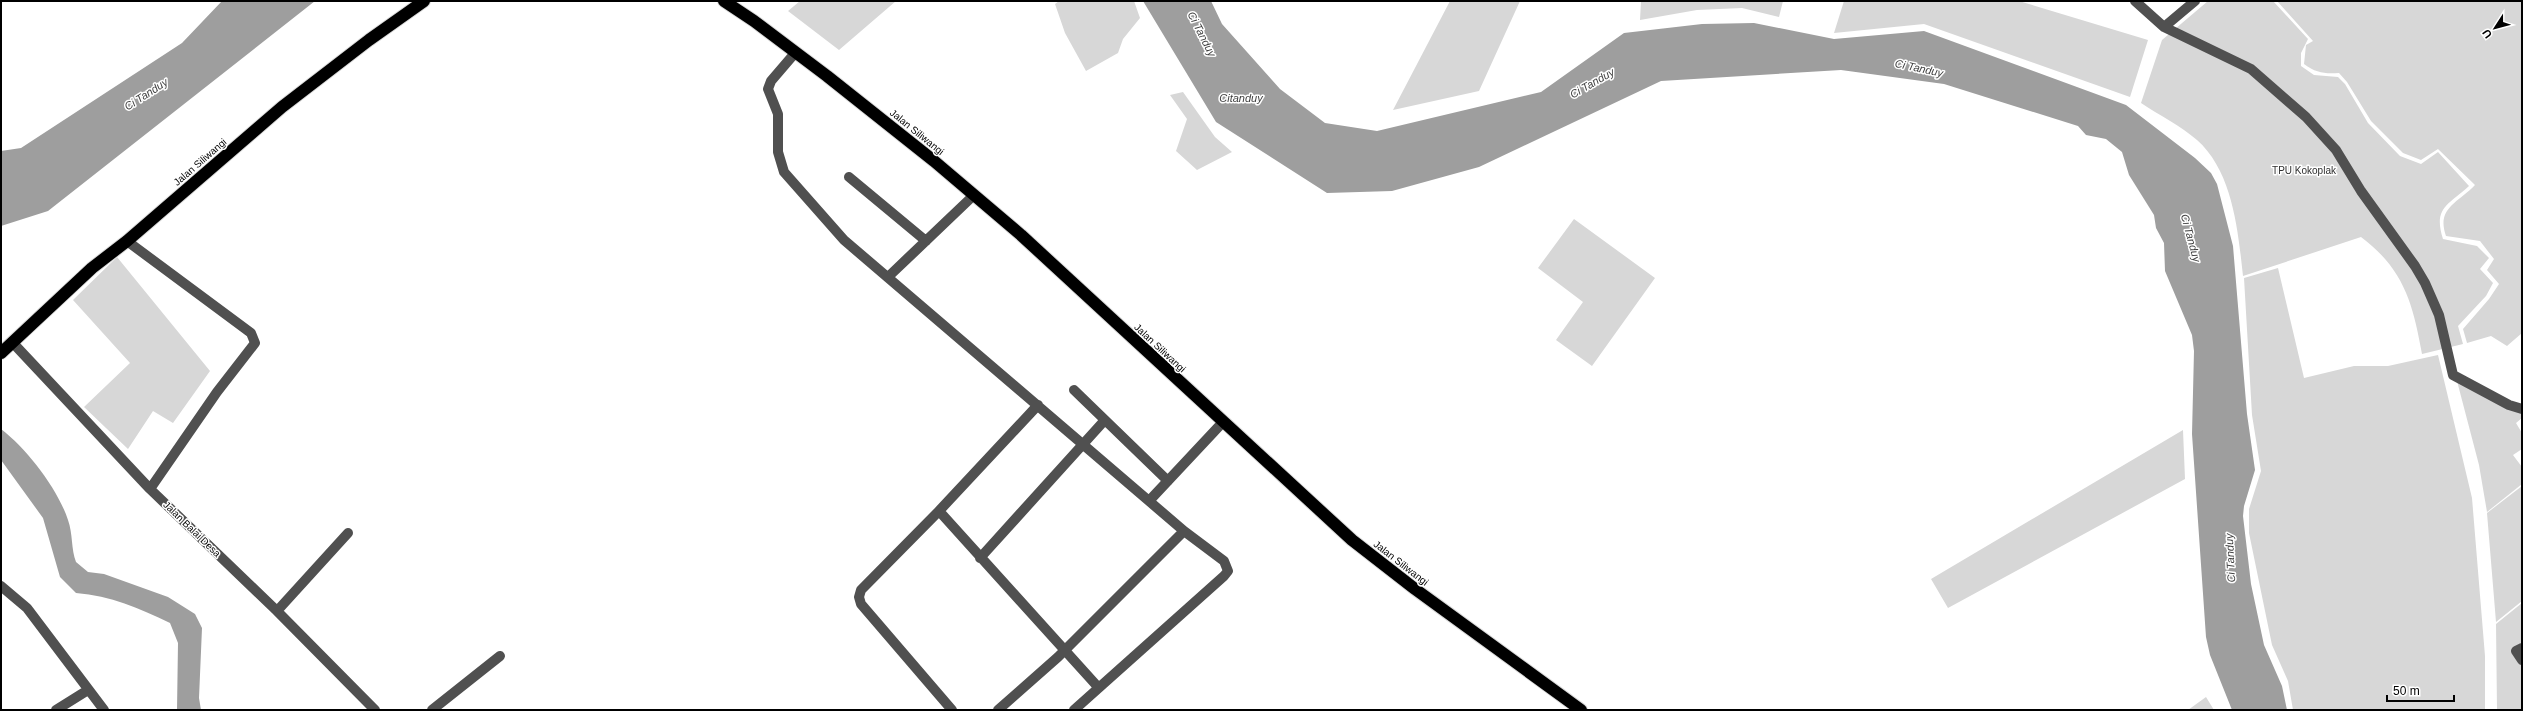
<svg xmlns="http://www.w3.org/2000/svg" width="2523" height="711" viewBox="0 0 2523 711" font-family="Helvetica,sans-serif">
  <rect width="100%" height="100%" fill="#fff"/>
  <path fill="#d7d7d7" d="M 800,1 L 896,1 L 839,50 L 788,11 Z
    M 1059,1 L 1134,1 L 1140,18 L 1123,39 L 1118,53 L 1086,71 L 1065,33 L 1055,4 Z
    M 1450,1 L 1520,1 L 1479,91 L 1393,110 Z
    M 1641,1 L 1783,1 L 1779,17 L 1742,8 L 1697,10 L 1640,20 Z
    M 1844,1 L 2019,1 L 2148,40 L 2130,97 L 1924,24 L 1834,33 Z
    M 2208,1 L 2273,1 L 2308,39 L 2301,53 L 2301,66 L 2314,75 L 2338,77 L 2345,84 L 2368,123 L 2400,156 L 2421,164 L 2438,152 L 2469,186 C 2448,205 2433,208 2443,239 L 2477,246 L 2489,258 L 2480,269 L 2493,283 L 2486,296 L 2458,326 L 2463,344 L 2422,354 C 2413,304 2404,269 2361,237 L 2243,276 C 2238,231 2233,172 2197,140 C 2181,126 2159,115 2141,103 L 2162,40 Z
    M 2277,1 L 2522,1 L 2522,333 L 2507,346 L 2491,336 L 2467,343 L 2463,329 L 2489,299 L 2499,284 L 2487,270 L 2494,259 L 2480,241 L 2446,236 C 2436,208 2458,203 2475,185 L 2438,149 L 2421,160 L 2403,153 L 2371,121 L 2347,82 L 2339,73 C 2325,74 2316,73 2304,64 L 2306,45 L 2313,41 Z
    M 1183,92 L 1215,137 L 1232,152 L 1197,170 L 1176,151 L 1187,119 L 1170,95 Z
    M 1574,219 L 1655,278 L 1592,366 L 1556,340 L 1583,302 L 1538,268 Z
    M 117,257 L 210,371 L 173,423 L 153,411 L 128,449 L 84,407 L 130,363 L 73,300 Z
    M 2278,268 L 2304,378 L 2354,366 L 2388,366 L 2438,355 L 2472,498 L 2485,656 L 2485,710 L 2293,710 L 2288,681 L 2272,645 L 2249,533 L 2249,509 L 2261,471 L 2252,415 L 2244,278 Z
    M 2457,381 L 2522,411 L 2522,418 L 2516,423 L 2522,433 L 2522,449 L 2513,455 L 2522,467 L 2522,484 L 2487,512 L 2479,465 Z
    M 2183,430 L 2185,479 L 1948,608 L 1931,579 Z
    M 2522,486 L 2522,601 L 2496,622 L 2487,513 Z
    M 2522,603 L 2522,710 L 2497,710 L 2496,624 Z
    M 2206,697 L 2214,710 L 2188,710 Z"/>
  <path fill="#9e9e9e" d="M 222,1 L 315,1 L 48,211 L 1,226 L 1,151 L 21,148 L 182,43 Z
    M 1143,1 L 1211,1 L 1222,24 L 1280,89 L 1325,123 L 1377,131 L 1541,92 L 1624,33 L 1702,24 L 1754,23 L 1834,39 L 1924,31 L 2126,105 L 2195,158 L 2211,173 L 2217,184 L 2233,246 L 2247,414 L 2255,470 L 2244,506 L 2243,516 L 2251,584 L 2264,645 L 2282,686 L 2287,710 L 2232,710 L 2210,655 L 2206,637 L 2192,434 L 2194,351 L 2192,335 L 2165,271 L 2164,243 L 2156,228 L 2154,215 L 2129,175 L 2122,152 L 2106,139 L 2086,135 L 2078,126 L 1944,84 L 1841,70 L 1661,81 L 1479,167 L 1392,191 L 1327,193 L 1216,122 Z
    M 1,429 C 27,449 58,489 68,520 C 73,534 71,549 76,562 L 88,572 L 104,574 L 168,597 L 195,614 L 202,628 L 199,698 L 201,710 L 177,710 L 178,643 L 170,623 C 139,608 111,596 76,593 L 60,577 L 43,518 L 1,460 Z"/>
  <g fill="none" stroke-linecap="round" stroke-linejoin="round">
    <g stroke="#dbdbdb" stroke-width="14">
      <path id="highway" d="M 724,1 L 754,21 L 827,76 L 934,161 L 1021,235 L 1352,540 L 1415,589 L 1581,710
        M 1,353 L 92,268 L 127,241 L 282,107 L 369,40 L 424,1"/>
    </g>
    <path stroke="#505050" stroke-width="10" d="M 2135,1 L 2164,27 L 2251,69 L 2306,117 L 2336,150 L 2361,191 L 2415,266 L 2425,283 L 2439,315 L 2453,375 L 2509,405 L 2522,409
      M 2164,27 L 2195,1
      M 795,53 L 771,81 L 768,89 L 778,114 L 778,152 L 784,172 L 844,240 L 1149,501
      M 849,177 L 926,241
      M 127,241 L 251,333 L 255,343 L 217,392 L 150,489
      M 888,277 L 974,195
      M 13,343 L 150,489 L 277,611 L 375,710
      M 1074,390 L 1168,481
      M 1038,405 L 939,511 L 1098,687
      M 939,511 L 861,590 L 859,597 L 861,604 L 952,710
      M 980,558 L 1104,421
      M 1,586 L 27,608 L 104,710
      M 277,611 L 348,533
      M 2522,648 L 2516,651 L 2522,660
      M 56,710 L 88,690
      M 432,710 L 500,656
      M 998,710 L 1058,657 L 1184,531 L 1149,501 L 1223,422
      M 1074,710 L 1224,576 L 1228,571 L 1224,561 L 1184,531"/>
    <use href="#highway" stroke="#000" stroke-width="12"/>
  </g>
  <g text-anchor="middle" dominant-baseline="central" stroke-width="3" stroke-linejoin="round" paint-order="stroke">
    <g font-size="10" fill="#000" stroke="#fff">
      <text transform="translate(917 132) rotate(39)">Jalan Siliwangi</text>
      <text transform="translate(200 162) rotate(-41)">Jalan Siliwangi</text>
      <text transform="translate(1160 348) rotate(43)">Jalan Siliwangi</text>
      <text transform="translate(192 529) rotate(44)">Jalan Balai Desa</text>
      <text transform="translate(1401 563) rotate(38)">Jalan Siliwangi</text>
    </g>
    <g font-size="10" fill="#2e2e2e" stroke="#fff">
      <text x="2304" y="170">TPU Kokoplak</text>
    </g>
    <g font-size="11" font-style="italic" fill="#3f3f3f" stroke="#fff">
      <text transform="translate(1202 34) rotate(63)">Ci Tanduy</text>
      <text transform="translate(1919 68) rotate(12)">Ci Tanduy</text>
      <text transform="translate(1592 83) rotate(-30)">Ci Tanduy</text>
      <text transform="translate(146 94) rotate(-33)">Ci Tanduy</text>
      <text x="1241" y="98">Citanduy</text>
      <text transform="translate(2191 238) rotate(75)">Ci Tanduy</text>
      <text transform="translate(2230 558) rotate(-93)">Ci Tanduy</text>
    </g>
  </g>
  <rect width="2523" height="711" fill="none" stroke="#000000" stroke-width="4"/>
  <g transform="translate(2495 28) rotate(234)" stroke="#ffffff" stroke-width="3" paint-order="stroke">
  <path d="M0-3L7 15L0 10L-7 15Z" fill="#000000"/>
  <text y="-6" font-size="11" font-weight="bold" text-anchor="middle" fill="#000000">U</text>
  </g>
  <path d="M2387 695v6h67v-6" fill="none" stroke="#000000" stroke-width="2"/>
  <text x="2393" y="695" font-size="12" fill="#000000" stroke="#ffffff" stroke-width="3" paint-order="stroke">50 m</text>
</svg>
